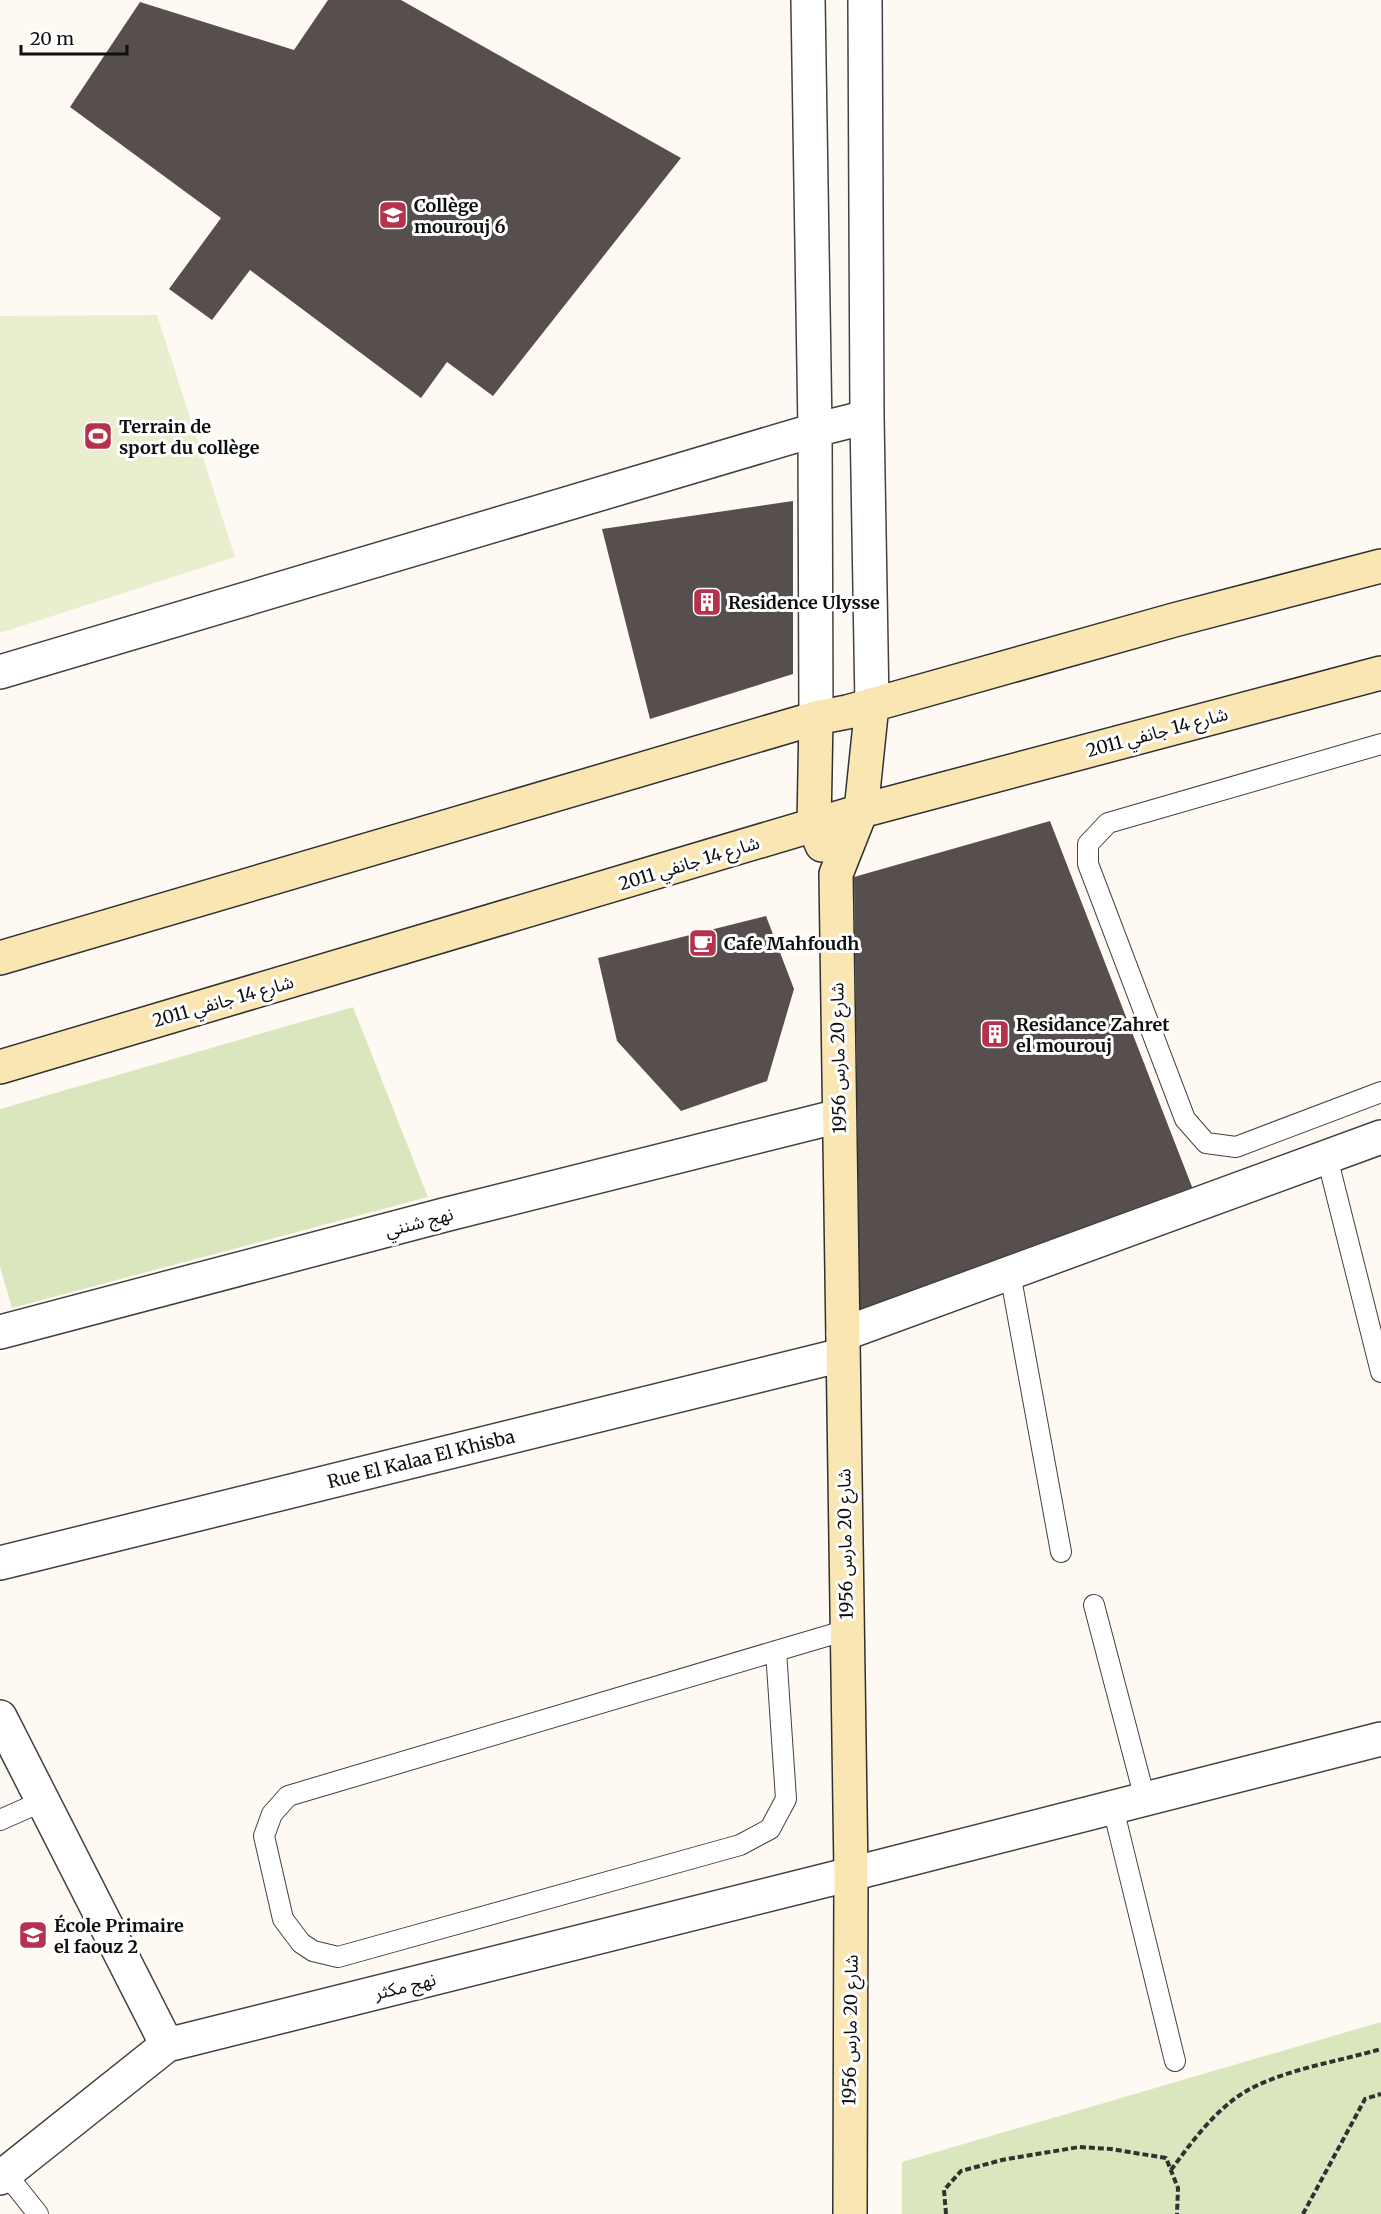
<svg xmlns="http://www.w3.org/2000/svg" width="1381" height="2214" viewBox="0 0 1381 2214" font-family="Merriweather,'Noto Sans Arabic',serif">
  <rect width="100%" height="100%" fill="#fefaf3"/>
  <path fill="#dae7be" d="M 353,1007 L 428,1197 L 12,1308 L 0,1267 L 0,1109 Z
    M 1381,2022 L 1381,2214 L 902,2214 L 902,2162 Z"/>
  <path fill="#e9eecf" d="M 157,315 L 235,557 L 0,633 L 0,316 Z"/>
  <path fill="#574f4d" d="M 328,0 L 401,0 L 681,158 L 493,396 L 447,362 L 421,398 L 250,270 L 212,320 L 169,289 L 221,218 L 70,107 L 140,2 L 294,50 Z
    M 793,501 L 793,674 L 650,719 L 602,529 Z
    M 1050,821 L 1194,1192 L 860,1325 L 854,877 Z
    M 766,916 L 794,989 L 767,1081 L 681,1111 L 617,1041 L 598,958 Z"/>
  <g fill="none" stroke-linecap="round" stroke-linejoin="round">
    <g stroke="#424242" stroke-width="22">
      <path id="lane" d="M 1381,744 L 1108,823 L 1088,844 L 1088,864 L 1185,1119 L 1206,1143 L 1236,1147 L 1381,1092
        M 1327,1157 L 1381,1372
        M 1010,1273 L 1061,1552
        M 1094,1605 L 1145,1799
        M 776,1651 L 786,1799 L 770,1829 L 740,1845 L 338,1957 L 313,1951 L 301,1943 L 283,1919 L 264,1836 L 272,1814 L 288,1796 L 776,1651 L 847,1630
        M 1113,1808 L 1175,2061
        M 0,1820 L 43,1801
        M 6,2174 L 38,2214"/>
    </g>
    <g stroke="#424242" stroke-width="36">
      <path id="street" d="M 808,0 L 815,430 L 816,718
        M 865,0 L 867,417 L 872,705
        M 0,672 L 815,430 L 867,417
        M 0,1332 L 444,1215 L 839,1116
        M 843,1334 L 1381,1137
        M 0,1563 L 842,1355
        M 0,1717 L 167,2045
        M 0,2178 L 167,2045 L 851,1874 L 1381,1739"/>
    </g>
    <g stroke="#313131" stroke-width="36">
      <path id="secondary" d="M 816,718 L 814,826 L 822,845
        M 0,958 L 816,718 L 847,712 L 1174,620 L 1381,566
        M 0,1067 L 861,811 L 1381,673
        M 850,2214 L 851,1874 L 836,874 L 861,811 L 872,705"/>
    </g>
    <path stroke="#313131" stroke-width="4" stroke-dasharray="6 3" stroke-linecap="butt" d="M 1171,2170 C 1191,2143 1212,2114 1240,2095 C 1278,2070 1337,2062 1381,2049
      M 946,2214 L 944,2190 L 961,2171 L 1002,2160 L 1079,2147 L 1111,2149 L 1166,2158 L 1178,2188 L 1177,2214
      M 1303,2214 L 1365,2099 L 1381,2094"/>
    <use href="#lane" stroke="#fff" stroke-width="20"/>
    <use href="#street" stroke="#fff" stroke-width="33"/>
    <use href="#secondary" stroke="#f9e6b3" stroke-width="33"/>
  </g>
  <defs>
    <g id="school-square" transform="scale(1.5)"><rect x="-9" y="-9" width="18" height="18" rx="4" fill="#b5324d" stroke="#fff"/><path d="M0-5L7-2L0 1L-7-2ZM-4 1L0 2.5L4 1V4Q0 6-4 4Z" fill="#fff"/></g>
    <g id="stadium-square" transform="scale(1.5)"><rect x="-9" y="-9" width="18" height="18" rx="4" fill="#b5324d" stroke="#fff"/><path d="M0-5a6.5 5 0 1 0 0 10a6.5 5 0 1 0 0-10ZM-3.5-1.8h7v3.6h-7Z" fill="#fff"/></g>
    <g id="building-square" transform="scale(1.5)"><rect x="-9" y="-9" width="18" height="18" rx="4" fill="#b5324d" stroke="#fff"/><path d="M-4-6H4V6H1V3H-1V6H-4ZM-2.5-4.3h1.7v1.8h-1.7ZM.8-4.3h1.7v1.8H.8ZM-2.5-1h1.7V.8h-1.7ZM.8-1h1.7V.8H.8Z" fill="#fff"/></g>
    <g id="cafe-square" transform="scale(1.5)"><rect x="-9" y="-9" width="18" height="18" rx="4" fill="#b5324d" stroke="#fff"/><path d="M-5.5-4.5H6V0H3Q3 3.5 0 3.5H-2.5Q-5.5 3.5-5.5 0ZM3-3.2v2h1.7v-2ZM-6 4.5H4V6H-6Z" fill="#fff"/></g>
  </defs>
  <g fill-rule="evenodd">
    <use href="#school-square" x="393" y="215"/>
    <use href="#stadium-square" x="98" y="436"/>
    <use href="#building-square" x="707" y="602"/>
    <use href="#cafe-square" x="703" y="943"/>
    <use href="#building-square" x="995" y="1034"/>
    <use href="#school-square" x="33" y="1935"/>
  </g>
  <g text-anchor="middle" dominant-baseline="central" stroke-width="6" stroke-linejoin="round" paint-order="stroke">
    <g font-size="18" font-weight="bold" fill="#0f0f0f" stroke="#fff" text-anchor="start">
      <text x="414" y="205">Collège<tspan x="414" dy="21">mourouj 6</tspan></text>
      <text x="119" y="426">Terrain de<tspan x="119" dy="21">sport du collège</tspan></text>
      <text x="728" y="602">Residence Ulysse</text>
      <text x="724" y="943">Cafe Mahfoudh</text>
      <text x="1016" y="1024">Residance Zahret<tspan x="1016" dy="21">el mourouj</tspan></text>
      <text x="54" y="1925">École Primaire<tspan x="54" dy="21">el faouz 2</tspan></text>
    </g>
    <g font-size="18" fill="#0f0f0f" stroke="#fff">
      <text transform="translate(1157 732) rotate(-15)">شارع 14 جانفي 2011</text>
      <text transform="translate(689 863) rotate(-17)">شارع 14 جانفي 2011</text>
      <text transform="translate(223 1001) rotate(-16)">شارع 14 جانفي 2011</text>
      <text transform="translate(838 1058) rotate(-91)">شارع 20 مارس 1956</text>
      <text transform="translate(419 1222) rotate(-15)">نهج شنني</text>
      <text transform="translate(421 1459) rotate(-14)">Rue El Kalaa El Khisba</text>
      <text transform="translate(845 1544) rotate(-91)">شارع 20 مارس 1956</text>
      <text transform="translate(405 1986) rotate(-14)">نهج مكثر</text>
      <text transform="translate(850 2030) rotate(-89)">شارع 20 مارس 1956</text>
    </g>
  </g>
  <path d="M21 45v9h106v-9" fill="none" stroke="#0f0f0f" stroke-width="3"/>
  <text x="30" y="45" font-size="18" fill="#0f0f0f" stroke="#ffffff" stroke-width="4.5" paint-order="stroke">20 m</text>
</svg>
